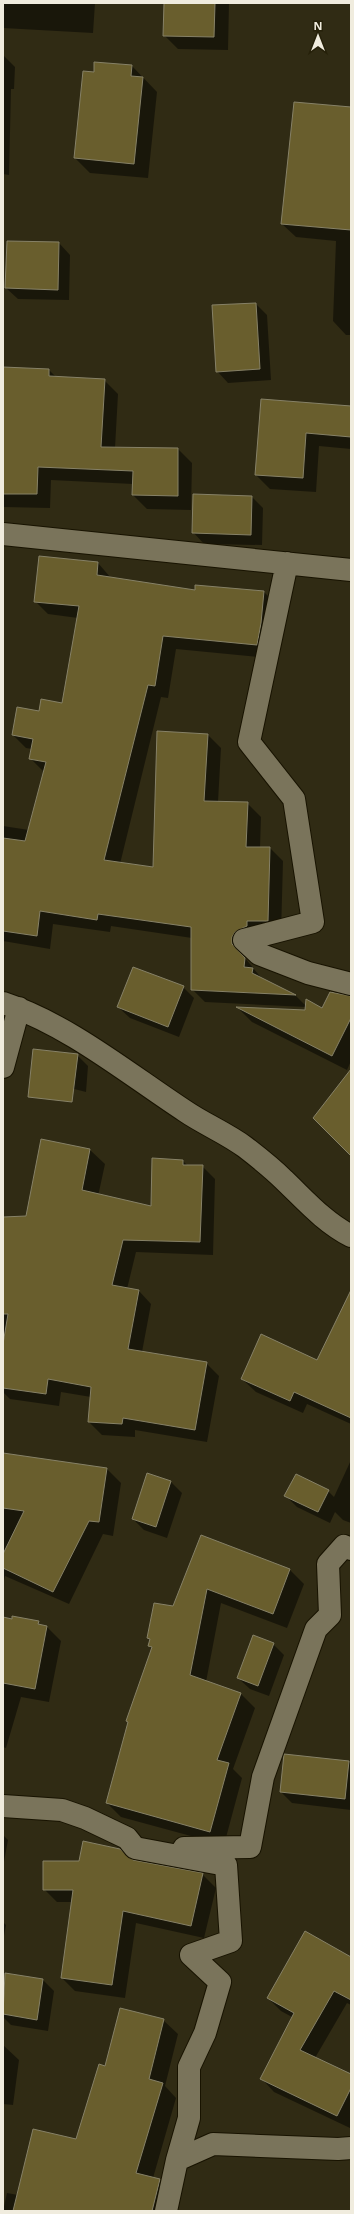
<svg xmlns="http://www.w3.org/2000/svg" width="354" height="2214" viewBox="0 0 354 2214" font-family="'Open Sans',sans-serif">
  <rect width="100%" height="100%" fill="#302b14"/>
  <path fill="#0007" d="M 3,3 L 95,3 L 93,33 L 3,28 Z
    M 165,3 L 229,3 L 228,50 L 178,49 L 164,35 Z
    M 3,55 L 15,67 L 14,89 L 11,89 L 9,175 L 3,174 Z
    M 132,66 L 157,92 L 148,178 L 90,173 L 75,158 L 94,73 Z
    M 351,108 L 351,335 L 346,335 L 333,321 L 336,241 L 296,237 L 282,224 Z
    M 59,243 L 70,255 L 69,300 L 18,299 L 6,288 Z
    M 256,304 L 267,315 L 271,380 L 228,383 L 217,371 Z
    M 3,368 L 49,370 L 57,378 L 104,380 L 118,394 L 115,448 L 178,449 L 192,463 L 191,510 L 147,509 L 133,495 L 133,484 L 51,480 L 50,508 L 3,507 Z
    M 262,400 L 351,408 L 351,449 L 319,446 L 316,492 L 270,489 L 256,475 Z
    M 252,497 L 263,508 L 262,545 L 204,544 L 193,532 Z
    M 40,557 L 98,563 L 111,578 L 196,591 L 264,592 L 277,605 L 270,658 L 176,649 L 168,698 L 161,697 L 120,864 L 154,868 L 208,735 L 221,748 L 218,802 L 247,803 L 261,817 L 260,848 L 270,848 L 283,861 L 281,934 L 245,951 L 245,958 L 262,979 L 295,995 L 306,1006 L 323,1009 L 351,997 L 351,1061 L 347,1070 L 252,1022 L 238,1008 L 306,1011 L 306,1007 L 205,1002 L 192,989 L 192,938 L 111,926 L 110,932 L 53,924 L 50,949 L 3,941 L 3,826 L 29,830 L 44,772 L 30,758 L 32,749 L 26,748 L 13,735 L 40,712 L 63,705 L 78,618 L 48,614 L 35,601 Z
    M 183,987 L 194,998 L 179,1037 L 130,1018 L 118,1007 Z
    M 77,1055 L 88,1066 L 86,1092 L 43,1081 Z
    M 41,1140 L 90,1150 L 105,1164 L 97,1201 L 48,1196 Z
    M 183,1161 L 188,1166 L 202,1166 L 215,1179 L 213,1255 L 136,1252 L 127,1289 L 139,1291 L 151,1304 L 142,1352 L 206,1363 L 219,1376 L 207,1442 L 135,1430 L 135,1437 L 102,1435 L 89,1422 L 91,1397 L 61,1392 L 59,1406 L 10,1399 L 3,1392 L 3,1218 L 152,1207 Z
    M 351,1293 L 351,1424 L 307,1404 L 303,1413 L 256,1392 L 242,1379 L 318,1361 Z
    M 3,1454 L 107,1469 L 121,1483 L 113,1536 L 103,1534 L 69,1604 L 5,1576 L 3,1585 Z
    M 351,1460 L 351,1523 L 343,1520 L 335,1512 L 330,1523 L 297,1507 L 286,1496 L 328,1491 L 334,1497 Z
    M 171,1482 L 182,1493 L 167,1538 L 144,1530 L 133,1519 Z
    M 201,1536 L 290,1570 L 304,1584 L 287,1628 L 221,1603 L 206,1682 L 241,1694 L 255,1708 L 233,1769 L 242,1778 L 224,1845 L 121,1817 L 107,1803 L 129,1723 L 127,1721 L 152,1649 L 149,1646 L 151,1640 L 148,1637 L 174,1607 Z
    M 3,1619 L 47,1627 L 61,1641 L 49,1702 L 21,1697 L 6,1748 L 3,1747 Z
    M 273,1644 L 284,1655 L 269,1696 L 250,1689 L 238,1678 Z
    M 349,1762 L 351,1765 L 351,1810 L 292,1803 L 281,1792 Z
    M 3,1835 L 8,1840 L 3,1867 Z
    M 132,1861 L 202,1874 L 216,1888 L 204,1938 L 136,1923 L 125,1998 L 75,1991 L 62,1978 L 72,1902 L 57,1902 L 44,1889 Z
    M 3,1922 L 6,1925 L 3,1941 Z
    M 351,1958 L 351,2005 L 347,2003 L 315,2058 L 351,2075 L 350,2128 L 274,2092 L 262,2079 L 292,2017 L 281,2011 L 268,1998 Z
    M 6,1974 L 43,1980 L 54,1991 L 48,2031 L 11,2025 L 3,2017 L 3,1993 Z
    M 163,2020 L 178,2034 L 165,2086 L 176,2098 L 153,2178 L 159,2180 L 173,2194 L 169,2211 L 3,2211 L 7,2193 L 18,2195 L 77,2141 L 106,2067 Z
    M 3,2045 L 19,2060 L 13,2105 L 3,2104 Z"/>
  <path fill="#695e2d" stroke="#868167" d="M 164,3 L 215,3 L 214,37 L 163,36 Z
    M 94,62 L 132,65 L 131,76 L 143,77 L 134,164 L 74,158 L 83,71 L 94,72 Z
    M 294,102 L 351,107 L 351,230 L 281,224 Z
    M 7,241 L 59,242 L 58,290 L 5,288 Z
    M 256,303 L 260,369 L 216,372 L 212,305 Z
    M 3,367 L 49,369 L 49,376 L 105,379 L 101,447 L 178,448 L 178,496 L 132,495 L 133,471 L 38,467 L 37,494 L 3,494 Z
    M 261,399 L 351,406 L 351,437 L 306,433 L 303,478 L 255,475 Z
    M 193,494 L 252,496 L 251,535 L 192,533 Z
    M 39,556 L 98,562 L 97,575 L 195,590 L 195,585 L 264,591 L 261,623 L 257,645 L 163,636 L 155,686 L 148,685 L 104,860 L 153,867 L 157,731 L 208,734 L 204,801 L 248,802 L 246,847 L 270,847 L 268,921 L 247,921 L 247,926 L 235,932 L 232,937 L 232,944 L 245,958 L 244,967 L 253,968 L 252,973 L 296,995 L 191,990 L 191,927 L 98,914 L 97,920 L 40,911 L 37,936 L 3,931 L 3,838 L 25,841 L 46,762 L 29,759 L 33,739 L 12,735 L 17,707 L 39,711 L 41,699 L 62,703 L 79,606 L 34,602 Z
    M 133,967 L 184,986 L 168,1027 L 117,1007 Z
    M 330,992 L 351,996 L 351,1018 L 332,1056 L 236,1007 L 305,1010 L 306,999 L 322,1008 Z
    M 33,1049 L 78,1054 L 72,1102 L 28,1097 Z
    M 351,1069 L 351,1156 L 313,1118 Z
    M 41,1139 L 90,1149 L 82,1190 L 151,1206 L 152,1158 L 183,1160 L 183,1165 L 203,1165 L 200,1242 L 123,1240 L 112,1285 L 139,1290 L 128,1349 L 207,1362 L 195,1430 L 123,1418 L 122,1424 L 88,1422 L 91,1387 L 48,1379 L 46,1394 L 3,1388 L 3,1344 L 8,1314 L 3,1314 L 3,1217 L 26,1216 Z
    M 351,1290 L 351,1418 L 294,1392 L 290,1401 L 241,1379 L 261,1334 L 317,1360 Z
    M 3,1453 L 107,1468 L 99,1522 L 89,1521 L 53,1592 L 3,1568 L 3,1554 L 24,1511 L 3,1508 Z
    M 147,1473 L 171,1481 L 156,1527 L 132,1519 Z
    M 296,1474 L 329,1490 L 318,1512 L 284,1496 Z
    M 201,1535 L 290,1569 L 273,1614 L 207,1589 L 190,1675 L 241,1693 L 217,1760 L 229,1763 L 210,1832 L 106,1803 L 128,1722 L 126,1721 L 152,1647 L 148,1646 L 150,1639 L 147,1638 L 154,1603 L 173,1606 Z
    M 12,1616 L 39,1621 L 38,1624 L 47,1626 L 35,1689 L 3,1683 L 3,1617 L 12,1619 Z
    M 253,1635 L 274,1643 L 258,1686 L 237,1678 Z
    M 284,1754 L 349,1761 L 345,1799 L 280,1792 Z
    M 83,1841 L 120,1849 L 133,1860 L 203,1873 L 191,1926 L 123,1911 L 112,1985 L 61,1978 L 73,1890 L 43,1890 L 43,1861 L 79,1861 Z
    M 305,1931 L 351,1957 L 351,2000 L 334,1991 L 300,2050 L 351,2074 L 351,2088 L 337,2116 L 260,2079 L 294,2013 L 267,1998 Z
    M 5,1973 L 43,1979 L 37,2020 L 3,2014 Z
    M 120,2008 L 164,2019 L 149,2079 L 163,2083 L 136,2173 L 160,2179 L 152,2211 L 13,2211 L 33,2129 L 76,2139 L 99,2064 L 105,2066 Z"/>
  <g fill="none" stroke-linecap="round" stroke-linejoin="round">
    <g stroke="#181300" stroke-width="24">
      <path id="street" d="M 3,534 L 351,570
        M 287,563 L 249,742 L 294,799 L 313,922 L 244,940 L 259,954 L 308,973 L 351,984
        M 3,1003 C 69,1025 127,1073 185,1111 C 204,1124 226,1133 245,1147 C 258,1157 272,1168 284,1180 C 306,1201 324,1222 351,1236
        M 3,1067 L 19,1008
        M 3,1806 L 62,1810 L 85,1818 L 127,1838 L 135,1848 L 226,1865 L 231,1941 L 191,1955 L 220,1982 L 205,2033 L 189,2067 L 189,2118 L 177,2160 L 166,2211
        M 184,1848 L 250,1847 L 263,1777 L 316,1629 L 330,1615 L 328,1564 L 344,1546 L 351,1549
        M 177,2160 L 213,2144 L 338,2149 L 351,2148"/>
    </g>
    <use href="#street" stroke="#7a745b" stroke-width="22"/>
  </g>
  <rect width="354" height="2214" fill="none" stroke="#f0ecde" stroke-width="8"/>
  <g transform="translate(318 36)" stroke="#26210a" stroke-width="3" paint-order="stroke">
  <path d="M0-3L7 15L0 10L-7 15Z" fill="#f0ecde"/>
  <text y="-6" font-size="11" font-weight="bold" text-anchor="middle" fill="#f0ecde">N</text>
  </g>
</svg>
